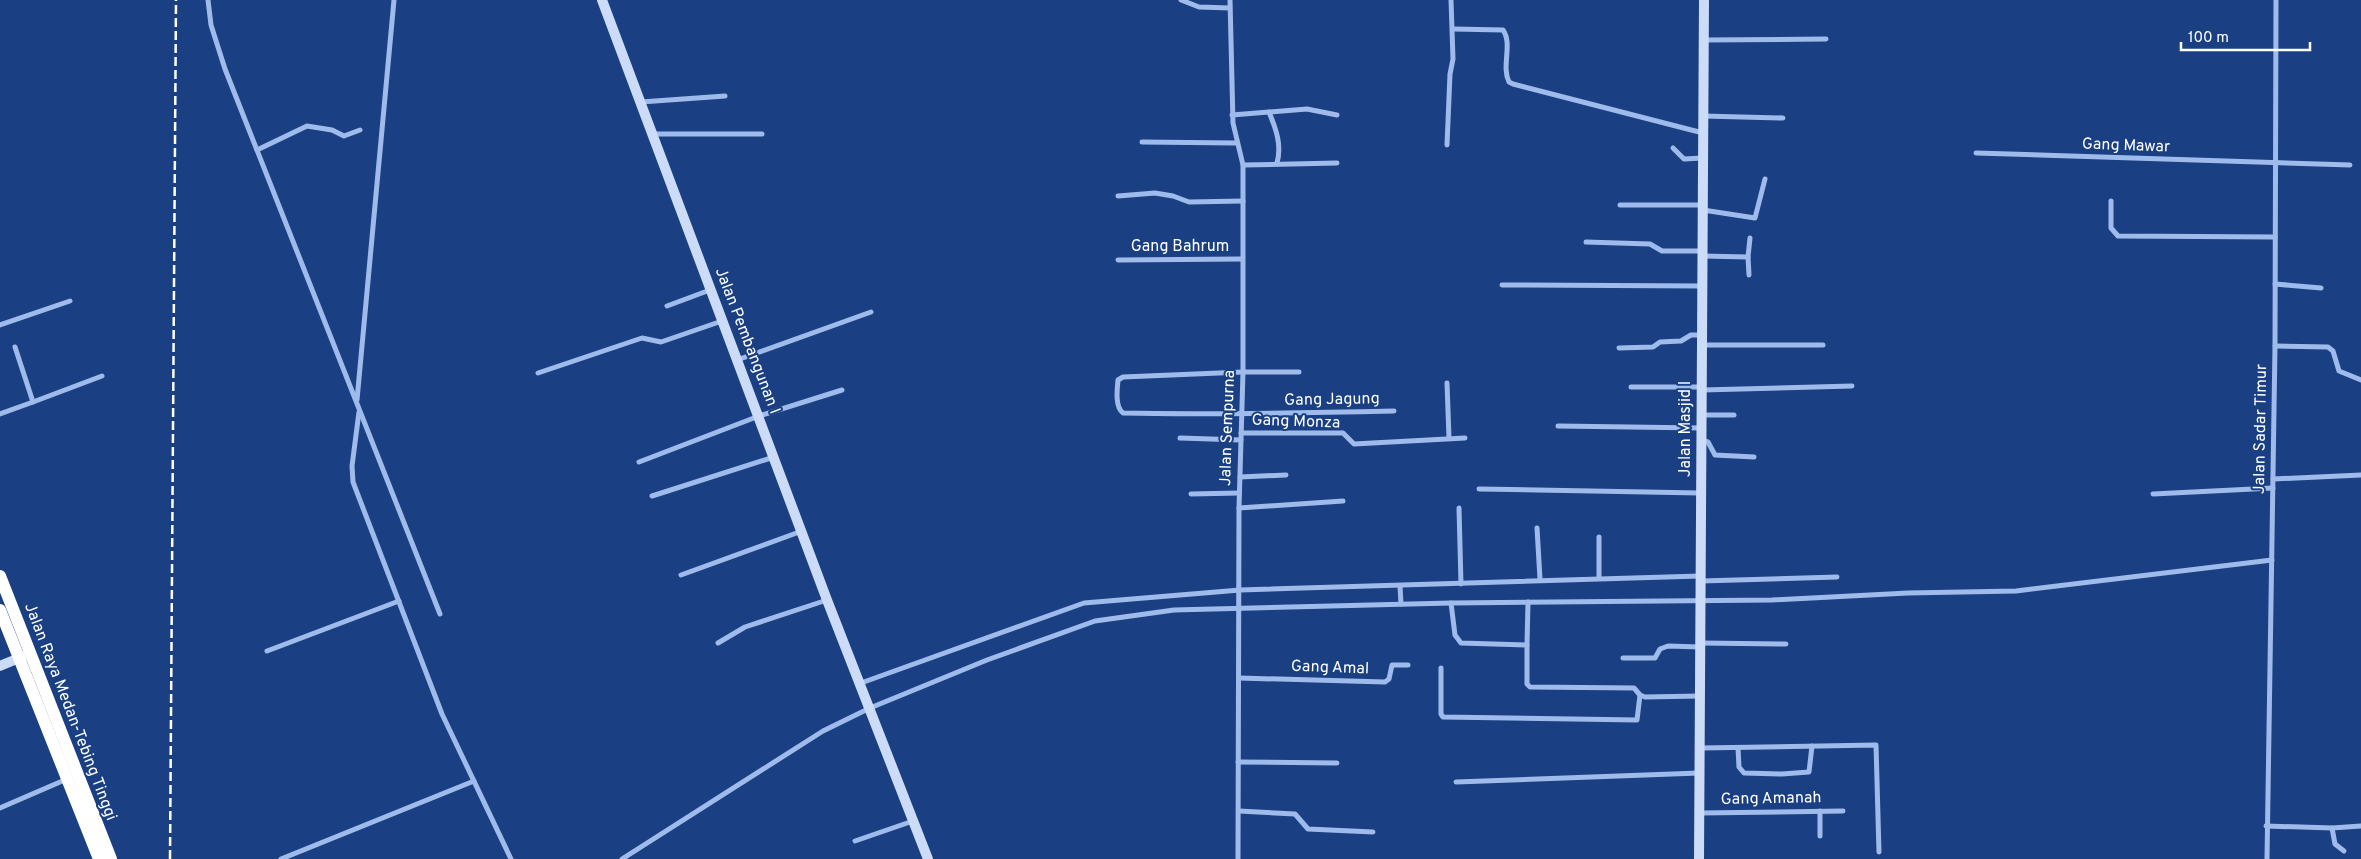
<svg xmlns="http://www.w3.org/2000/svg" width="2361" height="859" viewBox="0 0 2361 859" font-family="Overpass,sans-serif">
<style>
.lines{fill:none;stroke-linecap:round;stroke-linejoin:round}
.street{stroke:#9fbbeb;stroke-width:5}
.secondary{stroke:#cbdbf8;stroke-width:10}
.highway{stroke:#fff;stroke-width:12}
.rail{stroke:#fff;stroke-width:2.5;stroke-dasharray:9 4;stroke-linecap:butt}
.labels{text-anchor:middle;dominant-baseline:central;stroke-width:4;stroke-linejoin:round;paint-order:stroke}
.street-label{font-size:16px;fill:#fff;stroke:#1a4083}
</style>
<rect width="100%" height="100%" fill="#1a4083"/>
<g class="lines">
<g class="street">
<path d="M208 0 211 25 225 69 440 614"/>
<path d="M1181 0 1199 7 1230 8"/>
<path d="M1230 0 1233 123 1243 165V372L1239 508 1238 859"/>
<path d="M1453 29 1503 30C1513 44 1501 66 1509 82L1513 84 1703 133"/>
<path d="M1704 40 1826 39"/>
<path d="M641 102 725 96"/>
<path d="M1269 112C1276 129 1282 145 1277 163"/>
<path d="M1232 115 1307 109 1337 115"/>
<path d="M1703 116 1783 118"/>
<path d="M653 134H762"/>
<path d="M1142 142 1236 143"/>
<path d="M1447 145 1450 74 1453 59 1451 0"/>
<path d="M1673 148 1684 159 1702 158"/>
<path d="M257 150 307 126 332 130 344 136 360 130"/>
<path d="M1976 153 2350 165"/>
<path d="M1243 165 1337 163"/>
<path d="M1118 196 1155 193 1173 196 1189 202 1243 201"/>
<path d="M2111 201V228L2118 236 2275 237"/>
<path d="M1620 205H1702"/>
<path d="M1703 210 1755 218 1765 179"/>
<path d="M1586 242 1650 244 1662 251H1702"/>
<path d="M1702 256 1748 257 1749 275"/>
<path d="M1748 257 1750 238"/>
<path d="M1118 260 1242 259"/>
<path d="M2275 284 2321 288"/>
<path d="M1502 285 1702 286"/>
<path d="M667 306 710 290"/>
<path d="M0 325 70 301"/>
<path d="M1702 345H1823"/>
<path d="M2275 346 2328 347 2333 351 2339 371 2361 380"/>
<path d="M1619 348 1653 347 1660 342 1681 341 1691 335H1702"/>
<path d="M737 360 871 312"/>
<path d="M1299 372H1243L1123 377 1118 380C1117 390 1115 407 1123 413 1214 415 1304 413 1394 411"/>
<path d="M538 373 642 338 661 342 722 321"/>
<path d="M1447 383 1449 438"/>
<path d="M1631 387H1701"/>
<path d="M1702 390 1852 386"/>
<path d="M357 400 394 0"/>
<path d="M33 402 102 376"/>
<path d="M359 412 352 466 353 482 442 714 511 859"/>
<path d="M0 414 33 402 15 347"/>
<path d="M1702 415H1734"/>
<path d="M1558 426 1701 428"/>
<path d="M1241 433H1343L1354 444 1465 438"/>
<path d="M1180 438 1241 440"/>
<path d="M1701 440 1708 442 1715 455 1754 457"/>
<path d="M639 462 759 416 842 390"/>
<path d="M1240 477 1286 475"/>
<path d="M2273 479 2361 475"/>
<path d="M1479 489 1700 493"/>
<path d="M1191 494 1239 493"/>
<path d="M2153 494 2273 488"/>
<path d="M652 496 774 457"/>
<path d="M1239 508 1343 501"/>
<path d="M1459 508 1461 584"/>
<path d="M1537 528 1540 579"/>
<path d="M681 575 802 531"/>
<path d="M1599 578V537"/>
<path d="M1701 581 1837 577"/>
<path d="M1400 586 1401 604"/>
<path d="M1451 603 1455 635 1461 643 1527 645V684L1530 687 1634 688 1640 695 1645 697 1700 696"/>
<path d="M718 643 745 627 827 600"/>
<path d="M1701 643 1786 644"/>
<path d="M1527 645 1528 602"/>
<path d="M267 651 399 601"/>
<path d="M1623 658H1655L1660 649 1668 646 1700 647"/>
<path d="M1441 668V714L1443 717 1637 720 1640 695"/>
<path d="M1239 678 1385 682 1389 679 1392 665H1408"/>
<path d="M861 683 1084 603 1240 590 1700 576"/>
<path d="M1700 748 1876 745 1879 852"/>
<path d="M1738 748 1739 767 1744 773 1782 774 1809 772 1812 746"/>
<path d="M1238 762 1337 763"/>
<path d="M1456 782 1699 773"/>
<path d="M0 808 67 779"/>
<path d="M1239 811 1295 814 1308 829 1373 832"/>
<path d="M1820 811V836"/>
<path d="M1700 813 1843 811"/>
<path d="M2266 826 2332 828 2361 826"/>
<path d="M2332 828 2335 844 2344 851"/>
<path d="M855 841 913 821"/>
<path d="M281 859 474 781"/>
<path d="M622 859 823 731 870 708 987 660 1095 621 1174 610 1451 603 1772 600 1908 593 2016 591 2272 560"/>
<path d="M2267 859 2275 346 2276 0"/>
</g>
<g class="secondary">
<path d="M602 0 827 600 928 859"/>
<path d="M0 666 24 656"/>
<path d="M1699 859 1704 0"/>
</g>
<g class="highway">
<path d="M0 576 111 859"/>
<path d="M0 610 99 859"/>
</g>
<path class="rail" d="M170 859 176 0"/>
</g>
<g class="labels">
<g class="street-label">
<text transform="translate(2126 146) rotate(2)">Gang Mawar</text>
<text x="1180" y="247">Gang Bahrum</text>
<text transform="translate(747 341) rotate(69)">Jalan Pembangunan I</text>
<text transform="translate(1332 400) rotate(-1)">Gang Jagung</text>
<text transform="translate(1296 422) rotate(2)">Gang Monza</text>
<text transform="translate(1228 428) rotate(-88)">Jalan Sempurna</text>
<text transform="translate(1686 429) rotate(-90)">Jalan Masjid I</text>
<text transform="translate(2261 429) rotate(-89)">Jalan Sadar Timur</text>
<text transform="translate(1330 668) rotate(2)">Gang Amal</text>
<text transform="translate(70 712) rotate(69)">Jalan Raya Medan-Tebing Tinggi</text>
<text transform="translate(1771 799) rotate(-1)">Gang Amanah</text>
</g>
</g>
<path d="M2181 42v8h129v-8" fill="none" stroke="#ffffff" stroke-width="2.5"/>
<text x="2188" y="42" font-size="15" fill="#ffffff" stroke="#1a4083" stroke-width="4" paint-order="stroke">100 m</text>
</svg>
